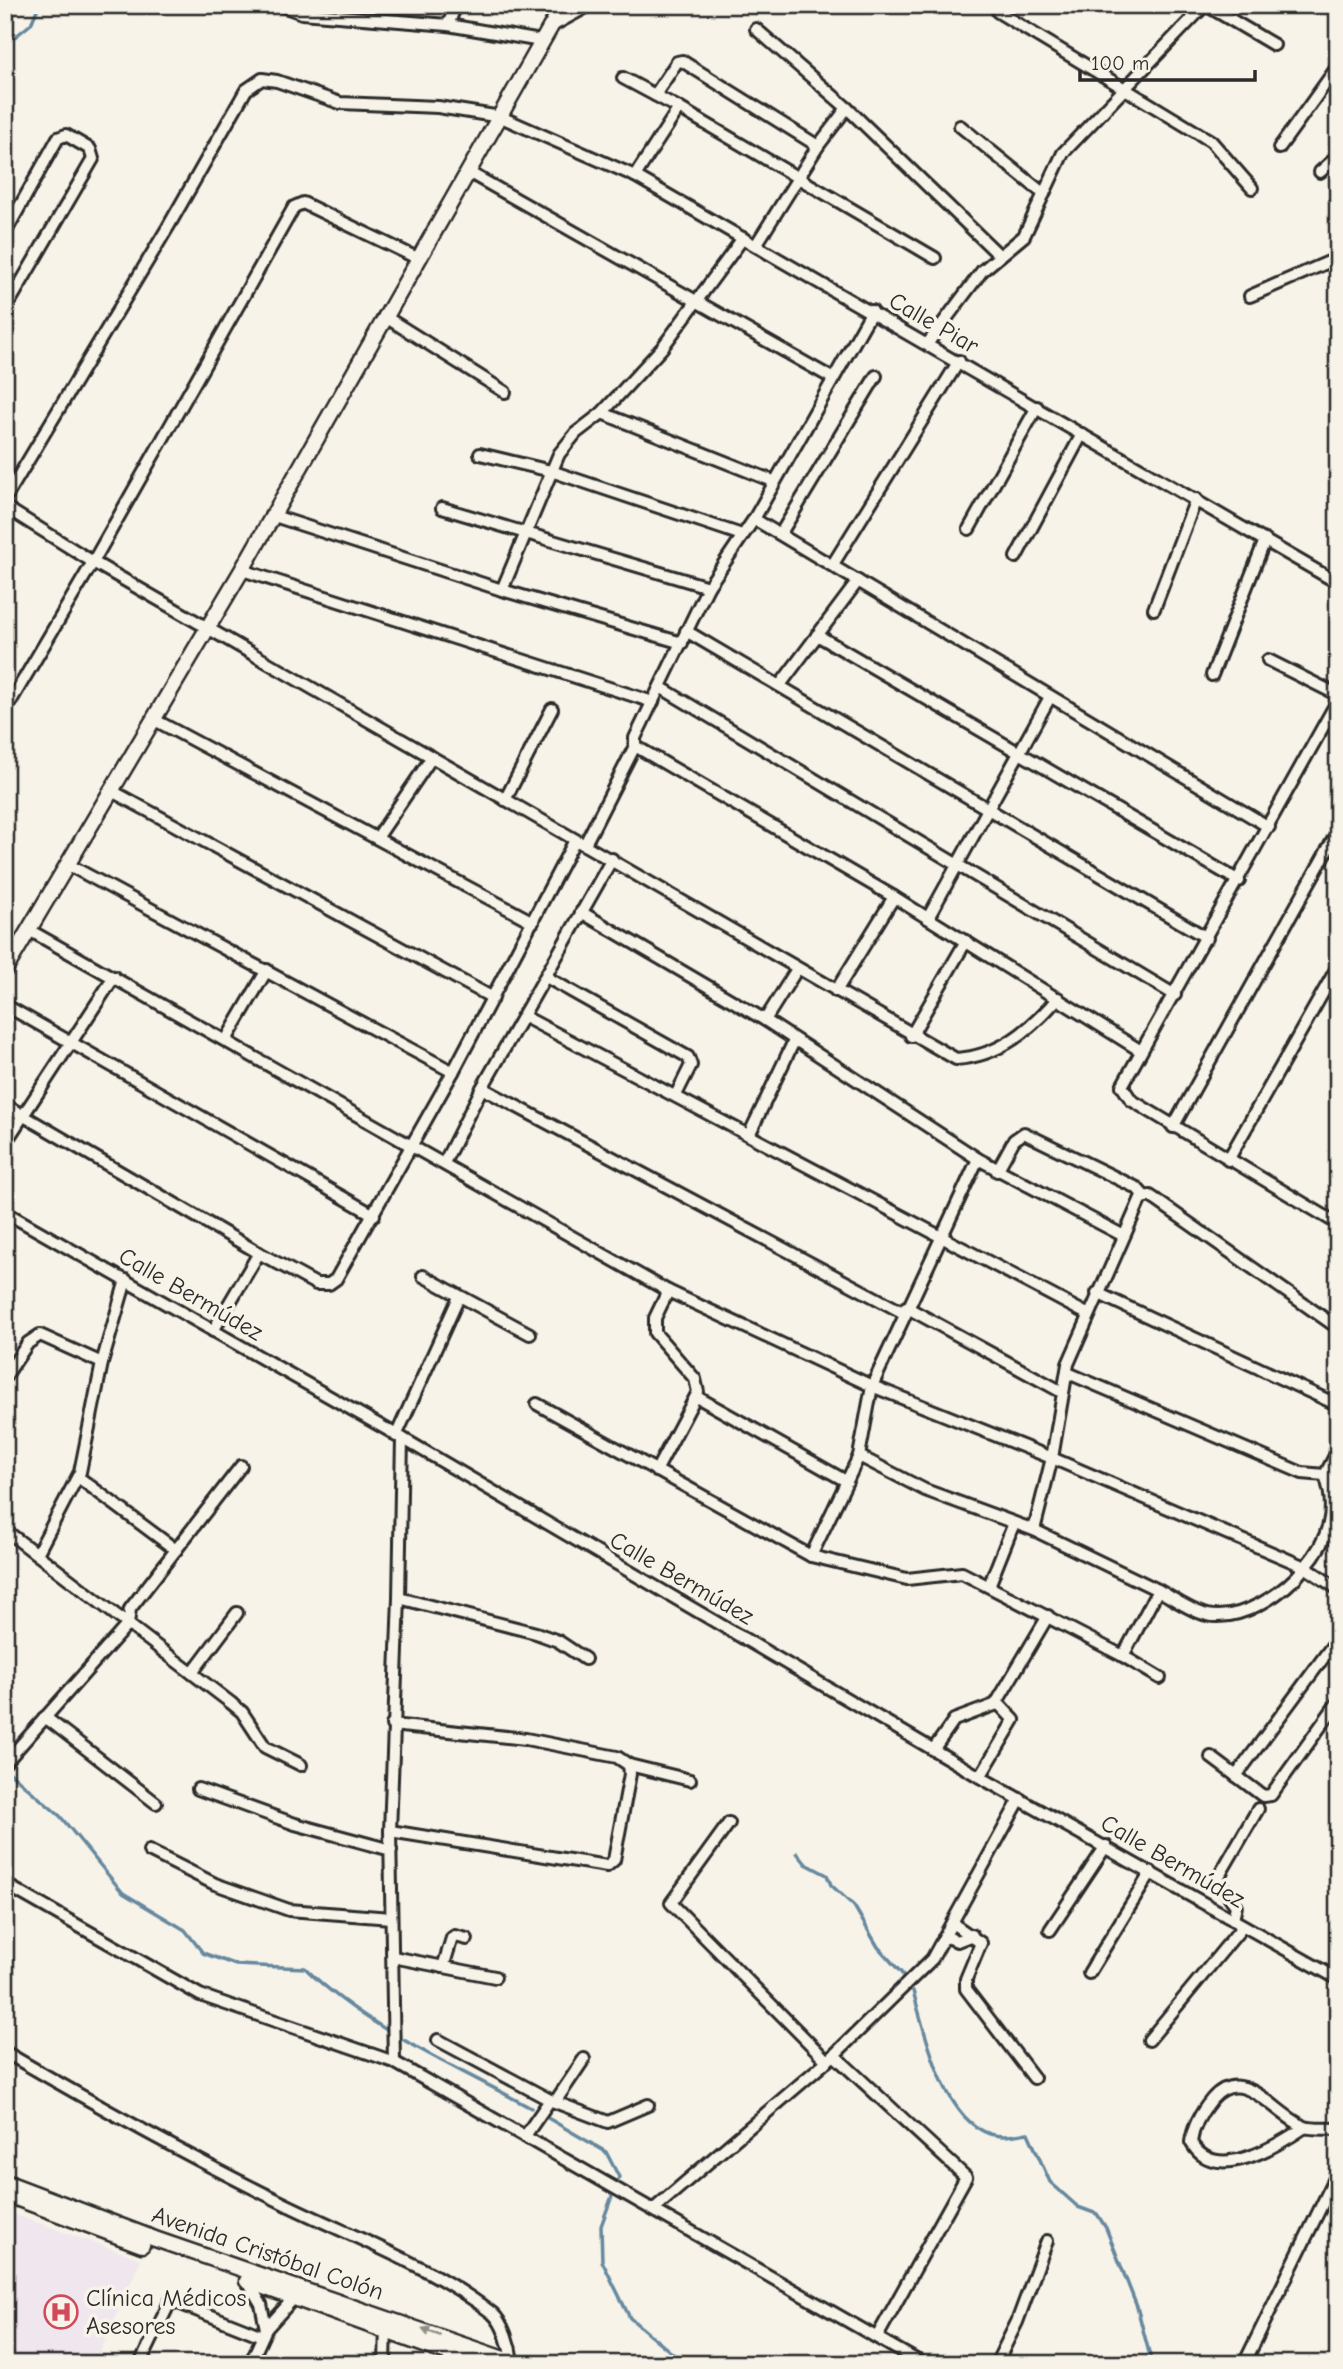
<svg xmlns="http://www.w3.org/2000/svg" width="1343" height="2369" viewBox="0 0 1343 2369" font-family="'Comic Neue',sans-serif">
<style>
.built{fill:#f0e7ee}
.lines{fill:none;stroke-linecap:round;stroke-linejoin:round}
.stream{stroke:#66889f;stroke-width:3.5}
.street-casing{stroke:#2b2b2b;stroke-width:16}
.secondary-casing{stroke:#2b2b2b;stroke-width:19}
.street{stroke:#f7f3e8;stroke-width:10}
.secondary{stroke:#f7f3e8;stroke-width:14}
.oneway{fill:#918f8a}
.labels{text-anchor:middle;dominant-baseline:central;stroke-width:7;stroke-linejoin:round;paint-order:stroke}
.street-label{font-size:24px;fill:#2b2b2b;stroke:#f7f3e8}
.poi-label{font-size:24px;fill:#2b2b2b;stroke:#f7f3e8;text-anchor:start}
</style>
<rect width="100%" height="100%" fill="#f7f3e8"/>
<filter id="ink" filterUnits="userSpaceOnUse"><feTurbulence type="fractalNoise" baseFrequency=".0143" numOctaves="2"/><feDisplacementMap in="SourceGraphic" scale="14" xChannelSelector="R" yChannelSelector="G"/><feConvolveMatrix kernelMatrix="1 2 1 2 8 2 1 2 1" color-interpolation-filters="sRGB"/></filter>
<g filter="url(#ink)">
<path class="built" d="M5 2211 141 2259 95 2364H5Z"/>
<g class="lines">
<g class="stream">
<path d="M5 45 31 24 39 5"/>
<path d="M9 1772 60 1816 123 1893 185 1930 203 1953 236 1965 305 1968C367 2029 455 2066 531 2108"/>
<path d="M797 1853 806 1864 827 1875 831 1885 854 1906 878 1947 905 1977"/>
<path d="M913 1991C925 2033 943 2119 990 2134 1003 2138 1015 2135 1028 2133L1050 2182 1078 2207 1097 2214 1106 2228 1137 2307 1152 2364"/>
<path d="M546 2117 606 2152 619 2177 601 2226 602 2261 630 2318 685 2364"/>
</g>
<defs>
<g id="street">
<path d="M280 5 302 13 448 25 541 41"/>
<path d="M1206 5 1274 45"/>
<path d="M998 12 1211 141 1252 188"/>
<path d="M448 25 456 5"/>
<path d="M550 27 590 5"/>
<path d="M756 29 847 108 1000 256"/>
<path d="M623 78 679 108 935 258"/>
<path d="M655 95 677 62 682 61 818 146"/>
<path d="M960 126 1044 194"/>
<path d="M1279 148 1338 66"/>
<path d="M1320 172 1338 156"/>
<path d="M470 173 832 378"/>
<path d="M635 176 679 108"/>
<path d="M5 233 58 138 66 135 90 149 93 159 5 310"/>
<path d="M756 245 818 146 847 108"/>
<path d="M1250 296 1338 258"/>
<path d="M384 316 505 392"/>
<path d="M928 343 982 271 1024 236 1063 153 1205 5"/>
<path d="M602 413 773 481"/>
<path d="M480 454 551 471 742 535"/>
<path d="M5 499 168 227 246 90 262 79 277 81 340 103 438 107 501 117 635 176 1338 583"/>
<path d="M5 507 93 562 956 1059C1000 1056 1030 1030 1058 998"/>
<path d="M442 508 708 587"/>
<path d="M271 515 502 590 682 643"/>
<path d="M754 519 1269 827"/>
<path d="M969 529 1037 407"/>
<path d="M781 533 876 376"/>
<path d="M1016 557 1082 434"/>
<path d="M833 564 959 361"/>
<path d="M242 570 653 702"/>
<path d="M502 590 559 454 576 433 602 413 662 348 743 238"/>
<path d="M1154 609 1196 499"/>
<path d="M686 631 1207 938"/>
<path d="M817 635 1239 881"/>
<path d="M1268 660 1338 695"/>
<path d="M1212 675 1265 540"/>
<path d="M780 685 858 581"/>
<path d="M660 687 1175 995"/>
<path d="M1338 700 1122 1086 1131 1100 1338 1224"/>
<path d="M5 711 93 562 294 207 303 203 417 258"/>
<path d="M153 719 533 922"/>
<path d="M635 746 894 897 1141 1051"/>
<path d="M110 790 493 998"/>
<path d="M505 800 552 709"/>
<path d="M377 838 432 757"/>
<path d="M585 844 635 746V738L708 587 754 519 872 311"/>
<path d="M67 864 453 1072"/>
<path d="M581 912 765 1020 978 1159 1122 1235"/>
<path d="M928 918 1050 697"/>
<path d="M29 930 668 1291 872 1386 1052 1458 1305 1567C1329 1539 1338 1511 1325 1475L1338 1450"/>
<path d="M546 977 688 1057 691 1065 676 1095"/>
<path d="M836 991 894 897"/>
<path d="M5 1005 374 1215"/>
<path d="M523 1016 1089 1315"/>
<path d="M765 1020 797 969"/>
<path d="M911 1036 966 941"/>
<path d="M226 1040 267 970"/>
<path d="M482 1088 904 1313"/>
<path d="M5 1105 259 1253 316 1284H329L336 1279 453 1072 575 840"/>
<path d="M1173 1127 1338 831"/>
<path d="M749 1135 794 1041"/>
<path d="M5 1143 114 977"/>
<path d="M1228 1160 1338 966"/>
<path d="M444 1163 482 1088 612 859"/>
<path d="M997 1171 1014 1140 1024 1133 1137 1188 1145 1197"/>
<path d="M5 1212 402 1438 980 1777 1338 1979"/>
<path d="M423 1276 530 1334"/>
<path d="M1097 1293 1338 1405"/>
<path d="M906 1307 1062 1392"/>
<path d="M213 1331 259 1253"/>
<path d="M1068 1373 1302 1473 1325 1475"/>
<path d="M5 1377 28 1343 40 1335 102 1363"/>
<path d="M697 1397 846 1481"/>
<path d="M537 1404 811 1556 907 1579 962 1573 1123 1656 1158 1590C1173 1598 1190 1611 1207 1615 1241 1622 1285 1593 1305 1567L1338 1589"/>
<path d="M396 1436 459 1297"/>
<path d="M859 1456 925 1490 1034 1530 1158 1590"/>
<path d="M656 1471 698 1392 695 1379 655 1333V1318L668 1291"/>
<path d="M78 1477 176 1550"/>
<path d="M5 1530 231 1703 242 1712 265 1747 301 1765"/>
<path d="M1034 1530 1052 1458 1068 1364 1141 1198 1150 1196 1156 1200 1338 1328"/>
<path d="M37 1554 80 1472 102 1363 126 1280"/>
<path d="M811 1556 859 1456 872 1386 978 1159"/>
<path d="M989 1586 1014 1523"/>
<path d="M399 1598 536 1633 558 1641 585 1659"/>
<path d="M1123 1656 1160 1678"/>
<path d="M192 1673 237 1613"/>
<path d="M45 1717 156 1803"/>
<path d="M933 1750 954 1720 997 1704"/>
<path d="M1211 1757 1263 1796 1271 1795 1338 1702"/>
<path d="M5 1763 128 1624 130 1609 241 1466"/>
<path d="M629 1765 690 1780"/>
<path d="M1236 1776 1338 1638"/>
<path d="M980 1777 1014 1720 997 1702 1048 1616"/>
<path d="M198 1789 295 1824 391 1850"/>
<path d="M729 1823 671 1903 827 2061"/>
<path d="M390 1831 607 1866 614 1860 630 1774 629 1765 617 1757 526 1739 392 1725"/>
<path d="M149 1851 215 1884 289 1910 391 1918"/>
<path d="M5 1884 200 1995 394 2062 923 2364"/>
<path d="M1233 1920 1236 1906 1220 1883 1219 1876 1258 1809"/>
<path d="M952 1923 981 1943 966 1979V1989L1034 2078"/>
<path d="M1050 1930 1106 1846"/>
<path d="M945 1936 957 1941 972 1935"/>
<path d="M393 1957 495 1977"/>
<path d="M443 1967 452 1938 455 1936 467 1939"/>
<path d="M1089 1973 1151 1872"/>
<path d="M438 2040 550 2100 525 2136"/>
<path d="M1149 2040 1243 1926"/>
<path d="M5 2052C96 2105 187 2156 281 2202 352 2237 429 2264 492 2313 504 2323 510 2347 512 2361"/>
<path d="M834 2055 966 2177 877 2337"/>
<path d="M394 2062 390 1831 399 1598 402 1438"/>
<path d="M550 2100 555 2102 584 2059"/>
<path d="M555 2102 608 2122 648 2105"/>
<path d="M1305 2127C1277 2146 1214 2185 1191 2142 1193 2126 1202 2111 1212 2099 1243 2063 1275 2115 1305 2127 1314 2130 1328 2128 1338 2129"/>
<path d="M654 2209 834 2055 932 1959 1020 1799"/>
<path d="M248 2282 261 2304 266 2329"/>
<path d="M140 2364 171 2300 262 2336"/>
<path d="M250 2364 266 2329 293 2299"/>
<path d="M385 2364 386 2325"/>
<path d="M996 2364 1017 2322 1047 2241"/>
<path d="M1244 2364 1338 2172"/>
</g>
<g id="secondary">
<path d="M5 970 242 570 563 5"/>
<path d="M5 2182 155 2239 518 2364"/>
<path d="M5 2194 142 2245"/>
<path d="M247 2281 477 2364"/>
</g>
</defs>
<use href="#street" class="street-casing"/>
<use href="#secondary" class="secondary-casing"/>
<use href="#street" class="street"/>
<use href="#secondary" class="secondary"/>
</g>
<defs><path id="oneway-solid" d="M-6-.8H1V-3.2L6.5 0L1 3.2V.8H-6Z" transform="scale(1.75)"/></defs>
<use class="oneway" href="#oneway-solid" transform="translate(431 2332) rotate(-160)"/>
</g>
<defs>
<symbol id="hospital-ring" viewBox="-11 -11 22 22"><circle r="9.5" fill="#f7f3e8" stroke="#d1495b" stroke-width="1.5"/><path d="M-5-5h3v3.5h4V-5h3V5h-3V1.5h-4V5h-3Z" fill="#d1495b"/></symbol>
</defs>
<g fill-rule="evenodd">
<use href="#hospital-ring" x="42" y="2293" width="38" height="38"/>
</g>
<g class="labels">
<g class="street-label">
<text transform="translate(934 323) rotate(30)">Calle Piar</text>
<text transform="translate(191 1294) rotate(30)">Calle Bermúdez</text>
<text transform="translate(682 1578) rotate(30)">Calle Bermúdez</text>
<text transform="translate(1173 1861) rotate(30)">Calle Bermúdez</text>
<text transform="translate(268 2253) rotate(19)">Avenida Cristóbal Colón</text>
</g>
<g class="poi-label">
<text x="86" y="2298">Clínica Médicos<tspan x="86" dy="28">Asesores</tspan></text>
</g>
</g>
<rect width="1343" height="2369" fill="none" stroke="#f7f3e8" stroke-width="28"/>
<rect x="14" y="14" width="1315" height="2341" fill="none" stroke="#2b2b2b" stroke-width="2.5" filter="url(#ink)"/>
<path d="M1080 70v10h175v-10" fill="none" stroke="#2b2b2b" stroke-width="3.5"/>
<text x="1091" y="70" font-size="21" fill="#2b2b2b" stroke="#f7f3e8" stroke-width="5" paint-order="stroke">100 m</text>
</svg>
